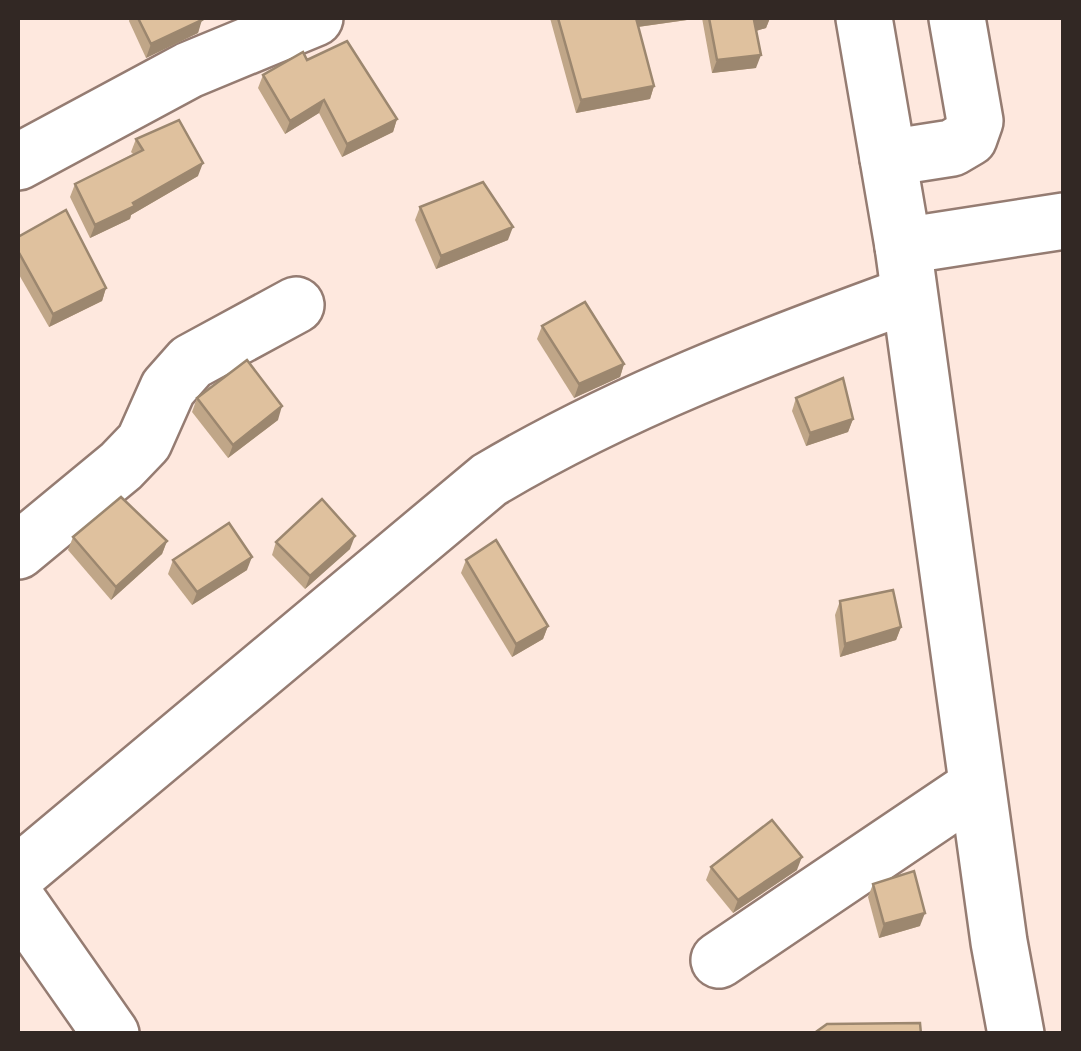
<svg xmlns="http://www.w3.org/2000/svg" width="1081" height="1051" viewBox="0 0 1081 1051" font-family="'Times New Roman',serif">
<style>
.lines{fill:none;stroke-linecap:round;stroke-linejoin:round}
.minor-casing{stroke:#957c72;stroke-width:60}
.highway-casing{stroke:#957c72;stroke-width:60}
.minor{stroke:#fff;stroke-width:55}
.highway{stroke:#fff;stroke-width:55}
.wall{fill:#c0a688}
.shaded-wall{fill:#9c876f}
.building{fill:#dfc19e;stroke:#9c876f;stroke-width:2.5}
</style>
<rect width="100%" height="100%" fill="#fee8de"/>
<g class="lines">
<defs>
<g id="minor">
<path d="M864 18 903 246 999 942 1016 1034"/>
<path d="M888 158 952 148 969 138 975 121 957 18"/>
<path d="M18 162 189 70 315 18"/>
<path d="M903 246 1064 221"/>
<path d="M18 551 121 466 144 442 168 388 191 362 296 305"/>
<path d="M18 874 489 480C620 402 765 347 908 295"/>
<path d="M719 960 977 786"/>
</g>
<path id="highway" d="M18 901 111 1034"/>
</defs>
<use href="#minor" class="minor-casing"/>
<use href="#highway" class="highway-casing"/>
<use href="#minor" class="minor"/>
<use href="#highway" class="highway"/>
</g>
<g class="wall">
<path d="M130 18H201L198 33 146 58 129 21Z"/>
<path d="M550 18H701L638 27 654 86 650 99 576 113Z"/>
<path d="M702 18H770L766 28 756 31V68L712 73Z"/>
<path d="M307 60 397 119 393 132 342 157 319 113 285 134 258 88 263 75Z"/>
<path d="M136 139 198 176 131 215 130 219 90 238 70 197 75 184 133 154 131 152Z"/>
<path d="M420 207 508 240 436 269 415 220Z"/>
<path d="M18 237 106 288 102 301 49 327 18 273Z"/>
<path d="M542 326 624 364 620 377 574 398 537 339Z"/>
<path d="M197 398 278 420 228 458 192 412Z"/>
<path d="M796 398 853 419 848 432 806 446 792 411Z"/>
<path d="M73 537 167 541 162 554 111 600 68 550Z"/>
<path d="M276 542 350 549 305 589 272 555Z"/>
<path d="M173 560 247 570 192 605 168 574Z"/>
<path d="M466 560 548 626 543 639 512 657 461 573Z"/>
<path d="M840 601 901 627 896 640 840 657 835 615Z"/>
<path d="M711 867 797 870 733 913 706 880Z"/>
<path d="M873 884 920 926 879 938 868 897Z"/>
</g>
<g class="shaded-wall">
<path d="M634 18H701L630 28Z"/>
<path d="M762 18H770L766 28 749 33 754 20Z"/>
<path d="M202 20 198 33 146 58 151 44Z"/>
<path d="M761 55 756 68 712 73 717 60Z"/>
<path d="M654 86 650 99 576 113 581 100Z"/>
<path d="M324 100 319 113 285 134 290 121Z"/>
<path d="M397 119 393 132 342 157 347 144Z"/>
<path d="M203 163 198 176 131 215 130 219 90 238 95 225Z"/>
<path d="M513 227 508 240 436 269 441 256Z"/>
<path d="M106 288 102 301 49 327 53 314Z"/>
<path d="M624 364 620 377 574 398 579 384Z"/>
<path d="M282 406 278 420 228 458 233 445Z"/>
<path d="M853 419 848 432 806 446 810 433Z"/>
<path d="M355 536 350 549 305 589 310 576Z"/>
<path d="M167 541 162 554 111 600 116 587Z"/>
<path d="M252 557 247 570 192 605 197 592Z"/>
<path d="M548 626 543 639 512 657 516 644Z"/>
<path d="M901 627 896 640 840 657 845 644Z"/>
<path d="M802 857 797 870 733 913 738 900Z"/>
<path d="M925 913 920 926 879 938 884 924Z"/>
</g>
<g class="building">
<path d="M138 18H201L202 20 151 44Z"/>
<path d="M558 18H636L654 86 581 100Z"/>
<path d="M709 18H762L754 20 761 55 717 60Z"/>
<path d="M347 41 397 119 347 144 324 100 290 121 263 75 303 52 307 60Z"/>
<path d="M179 120 203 163 133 203 135 206 95 225 75 184 143 150 136 139Z"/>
<path d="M483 182 513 227 441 256 420 207Z"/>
<path d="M66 210 106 288 53 314 18 251V237Z"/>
<path d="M585 302 624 364 579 384 542 326Z"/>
<path d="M247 360 282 406 233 445 197 398Z"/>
<path d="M843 378 853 419 810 433 796 398Z"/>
<path d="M121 497 167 541 116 587 73 537Z"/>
<path d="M322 499 355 536 310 576 276 542Z"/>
<path d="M229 523 252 557 197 592 173 560Z"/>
<path d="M496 540 548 626 516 644 466 560Z"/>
<path d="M893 590 901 627 845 644 840 601Z"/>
<path d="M772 820 802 857 738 900 711 867Z"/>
<path d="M914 871 925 913 884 924 873 884Z"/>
<path d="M920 1023 921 1034H813L827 1024Z"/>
</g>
<rect width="1081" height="1051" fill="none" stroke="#322824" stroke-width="40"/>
</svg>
